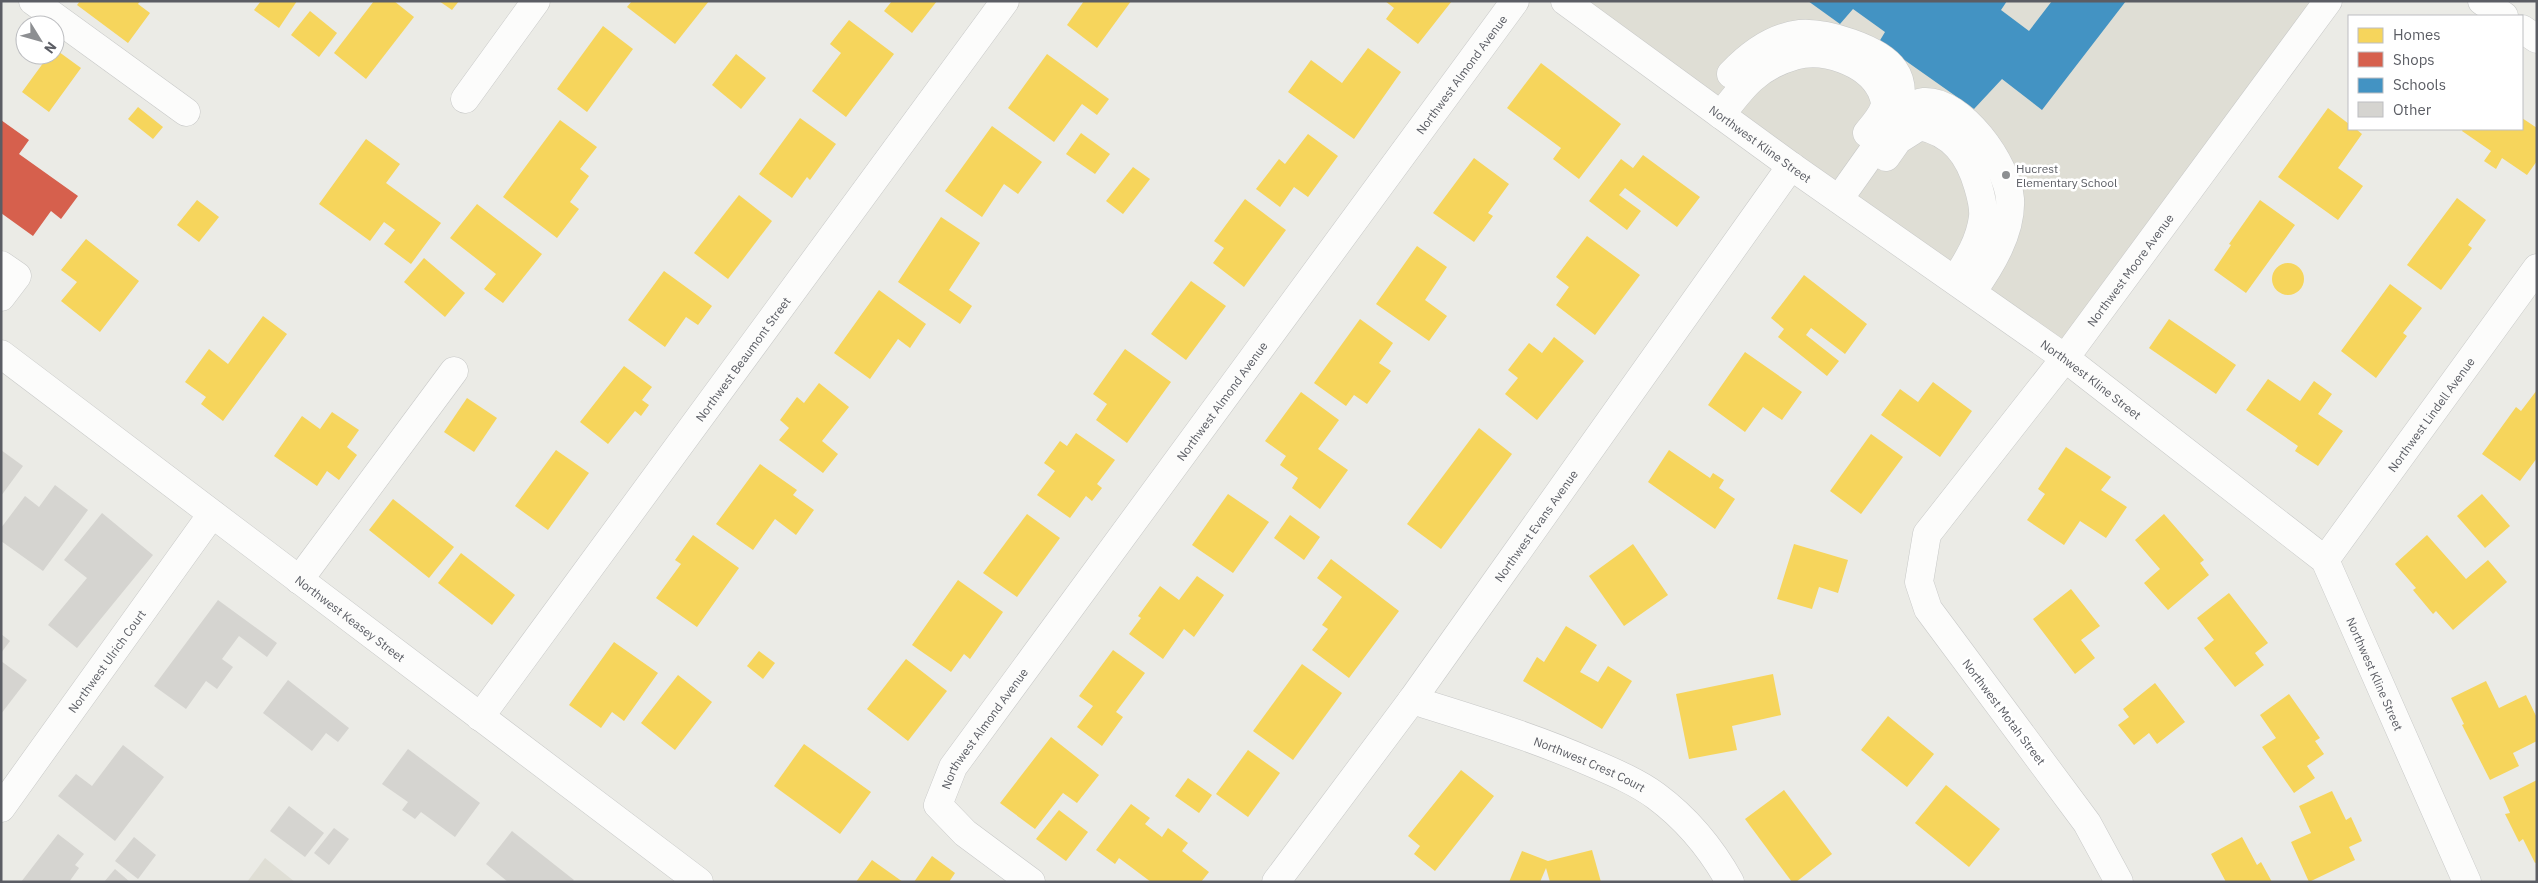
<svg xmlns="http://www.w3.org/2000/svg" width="2538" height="883" viewBox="0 0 2538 883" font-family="'IBM Plex Sans',sans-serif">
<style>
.education{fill:#dfded5}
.homes{fill:#f6d55c}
.shops{fill:#d6604d}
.schools{fill:#4393c3}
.building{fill:#d5d4d0}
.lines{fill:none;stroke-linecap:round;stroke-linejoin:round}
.minor-casing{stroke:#c8c9c8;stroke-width:29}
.minor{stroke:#fcfcfb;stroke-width:28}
.poi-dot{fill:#8d8f92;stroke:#fff;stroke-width:2}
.labels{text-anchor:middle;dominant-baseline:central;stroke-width:5;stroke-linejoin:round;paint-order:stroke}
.street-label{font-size:12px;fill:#5b5d64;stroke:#fff}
.poi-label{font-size:12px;fill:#5b5d64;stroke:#fff;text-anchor:start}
</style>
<rect width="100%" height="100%" fill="#ebebe6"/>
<g class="education">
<path d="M1577 1H2320L2064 349Z"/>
<path d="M265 858 295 882H247Z"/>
</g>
<g class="homes">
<path d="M80 1H140L138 4 150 13 128 43 77 5Z"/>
<path d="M261 1H297L279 28 254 10Z"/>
<path d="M374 1H394L414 17 366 79 334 53Z"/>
<path d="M439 1H459L452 10Z"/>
<path d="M632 1H709L675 44 627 7Z"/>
<path d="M892 1H937L912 33 884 11Z"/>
<path d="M1084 1H1131L1097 48 1067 25Z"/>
<path d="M1385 1H1452L1418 44 1386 19 1394 8Z"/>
<path d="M310 11 337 33 319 57 291 35Z"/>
<path d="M849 20 894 54 846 117 812 91 841 53 830 44Z"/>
<path d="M603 26 633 49 587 112 557 89Z"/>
<path d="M1368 48 1401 72 1354 139 1288 92 1311 60 1342 83Z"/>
<path d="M55 49 81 68 49 112 22 92 49 55H55Z"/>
<path d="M736 54 766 78 741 109 712 85Z"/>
<path d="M1047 54 1109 99 1097 115 1082 104 1054 142 1008 108Z"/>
<path d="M1541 63 1621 124 1579 179 1553 159 1561 148 1507 108Z"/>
<path d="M138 107 163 127 153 139 128 119Z"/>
<path d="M2328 108 2349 124V129H2356L2362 134 2338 168 2363 186 2338 220 2278 177Z"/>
<path d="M800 118 836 144 810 180 807 177 792 198 759 174Z"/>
<path d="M2522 118 2537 128V161L2527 175 2502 158 2496 169 2484 161 2491 151 2462 131 2463 129H2522Z"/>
<path d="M560 120 597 147 580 169 589 176 570 202 579 209 557 238 503 197Z"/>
<path d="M992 126 1042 162 1018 194 1004 184 982 217 945 191Z"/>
<path d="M1081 133 1110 154 1095 174 1066 154Z"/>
<path d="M1308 134 1338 156 1308 197 1294 187 1280 207 1256 189 1279 159 1285 164Z"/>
<path d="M366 139 400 164 386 183 441 223 411 264 384 244 395 230 384 222 370 241 319 204Z"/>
<path d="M1643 155 1700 197 1677 227 1625 188 1619 195 1641 211 1627 230 1589 201 1621 159 1633 168Z"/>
<path d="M1474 158 1509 184 1488 213 1493 216 1474 242 1433 213Z"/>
<path d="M1133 167 1150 179 1123 214 1106 201Z"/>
<path d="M739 195 772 221 728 279 694 253Z"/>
<path d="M2457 198 2486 220 2468 245 2472 248 2441 290 2407 265Z"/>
<path d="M1245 199 1286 230 1244 287 1213 263 1224 248 1214 241Z"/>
<path d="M197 200 219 217 199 242 177 225Z"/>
<path d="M2260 200 2295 225 2246 293 2214 270 2231 245 2229 244Z"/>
<path d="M477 204 542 254 503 303 484 289 496 274 450 238Z"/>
<path d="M941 217 980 243 949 290 972 306 960 324 898 282Z"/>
<path d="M1587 236 1640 275 1595 335 1556 305 1569 287 1556 277Z"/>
<path d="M86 239 139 281 100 332 61 301 77 282 61 270Z"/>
<path d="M1417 246 1447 267 1425 300 1447 316 1429 341 1376 304Z"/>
<path d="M424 258 465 293 445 317 404 282Z"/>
<circle cx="2288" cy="279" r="16"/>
<path d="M664 271 712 306 698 325 686 317 665 347 628 320Z"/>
<path d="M1804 275 1867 324 1845 354 1811 328 1806 335 1839 361 1827 376 1778 337 1784 329 1771 318Z"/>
<path d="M1191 281 1226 306 1186 360 1151 334Z"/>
<path d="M2390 284 2422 308 2403 333 2407 336 2376 378 2341 351Z"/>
<path d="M879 290 926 324 910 348 898 339 870 379 834 353Z"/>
<path d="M263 316 287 334 223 421 201 404 206 397 185 382 209 349 228 364Z"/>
<path d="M1360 319 1393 343 1379 363 1391 371 1367 404 1354 395 1346 406 1314 383Z"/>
<path d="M2169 319 2236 365 2216 394 2149 348Z"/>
<path d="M1554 337 1584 361 1537 420 1505 394 1518 378 1508 370 1529 343 1542 353Z"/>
<path d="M1125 349 1171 382 1127 443 1096 420 1107 404 1093 394Z"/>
<path d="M1745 352 1802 392 1782 420 1763 407 1745 432 1708 405Z"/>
<path d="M624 366 652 387 642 400 649 405 641 416 635 411 608 444 580 422Z"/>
<path d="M2268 379 2300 401 2314 381 2332 394 2318 414 2343 431 2318 466 2295 451 2298 446 2246 410Z"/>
<path d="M1933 382 1972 411 1940 457 1881 415 1900 389 1918 402Z"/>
<path d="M819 383 849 407 822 441 838 454 823 473 779 440 789 428 780 420 797 397 804 403Z"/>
<path d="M2537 390V458L2520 481 2482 454 2516 407 2521 411Z"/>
<path d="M1301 392 1339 420 1318 449 1348 470 1320 509 1292 488 1298 478 1280 465 1286 456 1265 441Z"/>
<path d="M467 398 497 418 474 452 444 432Z"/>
<path d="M332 412 359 430 347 447 357 455 339 480 327 471 317 486 274 456 302 416 320 429Z"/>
<path d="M1479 428 1512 454 1441 549 1407 524Z"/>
<path d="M1076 433 1115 460 1097 484 1102 488 1092 501 1086 496 1070 518 1037 495 1055 471 1044 463 1060 441 1067 446Z"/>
<path d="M1871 434 1903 457 1861 514 1830 491Z"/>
<path d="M2066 447 2111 477 2101 490 2127 507 2106 538 2080 521 2064 545 2027 520 2045 494 2038 489Z"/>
<path d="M556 450 589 473 548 530 515 506Z"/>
<path d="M1669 450 1710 478 1713 473 1724 480 1719 488 1735 499 1715 529 1648 482Z"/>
<path d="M760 464 797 490 793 495 814 510 796 535 775 519 753 550 716 524Z"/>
<path d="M1228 494 1269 522 1233 573 1192 545Z"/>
<path d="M2482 494 2510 526 2485 548 2457 516Z"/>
<path d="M393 499 454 547 429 578 369 530Z"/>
<path d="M1027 514 1060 538 1017 597 983 573Z"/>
<path d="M2164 514 2204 560 2200 563 2209 575 2168 610 2144 583 2160 569 2135 540Z"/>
<path d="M1290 515 1320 537 1304 560 1274 538Z"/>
<path d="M693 535 739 568 697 627 656 598 681 564 675 560Z"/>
<path d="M2427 535 2466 579 2488 560 2507 582 2453 630 2436 611 2433 614 2413 590 2416 588 2395 564Z"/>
<path d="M1633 544 1668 595 1624 626 1589 576Z"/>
<path d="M1794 544 1848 560 1838 593 1819 587 1812 609 1777 599Z"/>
<path d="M461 553 515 595 492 625 438 583Z"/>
<path d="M1331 559 1399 611 1349 678 1312 650 1328 629 1322 625 1342 597 1317 578Z"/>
<path d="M1197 576 1224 595 1194 637 1184 629 1163 659 1129 634 1141 618 1138 616 1160 586 1179 600Z"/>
<path d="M958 580 1003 612 970 659 964 654 951 672 912 645Z"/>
<path d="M2071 589 2100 626 2081 640 2095 658 2075 674 2033 619Z"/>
<path d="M2229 593 2268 643 2255 653 2264 665 2235 687 2204 648 2214 640 2197 618Z"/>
<path d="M1566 626 1597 645 1580 672 1598 682 1608 666 1632 681 1602 729 1523 681 1537 657 1544 662Z"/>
<path d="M614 642 658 673 624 721 612 712 601 728 569 705Z"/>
<path d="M1113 650 1145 673 1116 712 1123 717 1102 746 1077 727 1093 706 1079 696Z"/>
<path d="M759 651 775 663 763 679 747 666Z"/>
<path d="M906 659 947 691 908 741 867 709Z"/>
<path d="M1302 664 1342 693 1293 760 1253 731Z"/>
<path d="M1773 674 1781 715 1732 726 1737 750 1689 759 1676 694Z"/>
<path d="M678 675 712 702 675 750 641 723Z"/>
<path d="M2486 681 2499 708 2526 695 2537 718V741L2513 753 2519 766 2490 780 2462 725 2464 724 2451 698Z"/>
<path d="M2155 683 2185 722 2157 744 2149 733 2134 745 2118 725 2129 717 2123 709Z"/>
<path d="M2289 694 2320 738 2315 741 2324 754 2307 766 2315 778 2294 793 2262 747 2276 738 2260 715Z"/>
<path d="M1888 716 1934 754 1907 787 1861 750Z"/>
<path d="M1051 737 1099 775 1077 803 1063 793 1035 829 1000 803Z"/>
<path d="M804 744 871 792 840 834 774 786Z"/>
<path d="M1248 750 1280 773 1248 817 1216 794Z"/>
<path d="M1461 770 1494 796 1435 871 1414 854 1420 846 1408 836Z"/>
<path d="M1188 778 1212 795 1199 813 1175 796Z"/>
<path d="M2537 780V862L2535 863 2523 839 2519 842 2505 814 2510 813 2503 797Z"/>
<path d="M1946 785 2000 829 1969 867 1915 823Z"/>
<path d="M1784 790 1832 854 1796 882H1792L1745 819Z"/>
<path d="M2332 791 2346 820 2351 817 2362 841 2349 847 2355 860 2309 882 2291 842 2311 833 2299 806Z"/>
<path d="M1131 804 1150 818 1145 824 1162 837 1168 828 1188 843 1182 851 1209 872 1201 882H1151L1119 858 1115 864 1096 850Z"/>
<path d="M1059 810 1088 832 1066 861 1036 839Z"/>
<path d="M2242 837 2257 865 2261 862 2272 882H2226L2211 854Z"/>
<path d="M1592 850 1601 882H1550L1546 868 1540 882H1509L1522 851 1548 861Z"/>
<path d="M932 856 955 873 949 882H914Z"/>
<path d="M872 860 903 882H856Z"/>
</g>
<path class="shops" d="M1 120 29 140 19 154 78 196 61 219 51 211 33 236 1 213Z"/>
<path class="schools" d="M1808 1H2007L2001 10 2029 31 2052 1H2126L2042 110 2002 79 1974 109 1879 42 1885 32 1853 9 1840 24Z"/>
<g class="building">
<path d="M1 450 23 466 1 496Z"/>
<path d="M55 485 88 510 43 571 1 541V528L25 496 39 507Z"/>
<path d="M102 513 153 555 77 648 48 625 87 578 64 560Z"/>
<path d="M218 600 277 643 267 657 239 636 222 659 233 667 217 689 206 681 186 709 154 686Z"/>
<path d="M1 634 10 641 1 653Z"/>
<path d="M1 661 27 680 1 714Z"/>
<path d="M288 680 349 728 338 742 326 733 312 751 263 713Z"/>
<path d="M123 745 164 777 115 841 58 796 76 774 92 786Z"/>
<path d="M408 749 480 803 455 837 421 812 415 819 402 810 408 802 382 784Z"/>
<path d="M289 806 324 833 305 857 270 831Z"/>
<path d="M334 828 349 839 329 865 314 853Z"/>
<path d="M512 831 574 880 572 882H508L486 864Z"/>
<path d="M58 834 84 854 75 865 79 868 69 882H21Z"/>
<path d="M134 837 156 855 138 879 115 861Z"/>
<path d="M115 869 130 882H104Z"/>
</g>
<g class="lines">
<defs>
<g id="minor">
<path d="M33 1 186 112"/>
<path id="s1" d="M1565 1 1791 166 2065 358 2325 560 2467 882"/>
<path d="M2482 1 2504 16"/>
<path d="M2522 29 2537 39"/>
<path d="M1731 74C1749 55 1773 37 1800 34 1825 32 1879 48 1894 70 1904 84 1902 102 1896 117"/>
<path d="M465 99 536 1"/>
<path d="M1721 115C1742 87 1758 66 1794 56 1823 47 1867 62 1881 90 1883 95 1886 102 1884 108 1881 117 1873 126 1867 133"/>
<path d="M1886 157 1898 140 1920 126C1953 133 1969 155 1978 186 1981 196 1984 207 1983 217 1980 241 1968 260 1955 280"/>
<path d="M1839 199 1900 113C1907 109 1915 103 1924 102 1962 100 2007 164 2010 199 2012 232 1990 267 1972 292"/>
<path d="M1 265 17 276 1 297"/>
<path id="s2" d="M1 354 699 882"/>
<path id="s3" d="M2325 560 2537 268"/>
<path d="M299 580 454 371"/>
<path id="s4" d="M1412 700C1473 719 1533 737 1592 763 1613 772 1637 782 1656 796 1687 819 1711 848 1730 882"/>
<path id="s5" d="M480 717 1005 1"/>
<path id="s6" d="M1 808 212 514"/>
<path id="s7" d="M1031 882 965 833 938 805 953 767 1515 1"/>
<path id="s8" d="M1276 882 1412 700 1791 166"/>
<path id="s9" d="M2119 882 2087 823 1928 609 1919 582 1927 534 2065 358 2328 1"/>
</g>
</defs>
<use href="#minor" class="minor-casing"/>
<use href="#minor" class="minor"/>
</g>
<circle class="poi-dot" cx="2006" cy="175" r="5"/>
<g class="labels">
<g class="street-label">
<text stroke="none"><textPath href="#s7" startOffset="1021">Northwest Almond Avenue</textPath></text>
<text stroke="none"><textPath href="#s1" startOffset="242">Northwest Kline Street</textPath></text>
<text stroke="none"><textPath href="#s9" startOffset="744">Northwest Moore Avenue</textPath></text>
<text stroke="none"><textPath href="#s5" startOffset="444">Northwest Beaumont Street</textPath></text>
<text stroke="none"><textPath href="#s1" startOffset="648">Northwest Kline Street</textPath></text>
<text stroke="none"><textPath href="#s7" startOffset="616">Northwest Almond Avenue</textPath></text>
<text stroke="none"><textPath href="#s3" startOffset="180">Northwest Lindell Avenue</textPath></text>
<text stroke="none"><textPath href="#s8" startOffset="441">Northwest Evans Avenue</textPath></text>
<text stroke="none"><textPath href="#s2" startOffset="438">Northwest Keasey Street</textPath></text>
<text stroke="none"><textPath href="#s6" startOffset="181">Northwest Ulrich Court</textPath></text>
<text stroke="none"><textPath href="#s1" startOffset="1068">Northwest Kline Street</textPath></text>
<text transform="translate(2004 712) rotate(53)">Northwest Motah Street</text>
<text stroke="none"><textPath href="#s7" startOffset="211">Northwest Almond Avenue</textPath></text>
<text stroke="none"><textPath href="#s4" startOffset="189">Northwest Crest Court</textPath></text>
</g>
<g class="poi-label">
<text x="2016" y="168">Hucrest<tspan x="2016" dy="14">Elementary School</tspan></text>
</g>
</g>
<rect width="2538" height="883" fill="none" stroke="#5b5d64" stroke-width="5"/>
<rect x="2348" y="15" width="175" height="115" fill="#ffffff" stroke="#bdbec1"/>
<rect x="2358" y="28" width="25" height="15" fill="#f6d55c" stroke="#bdbec1"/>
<text x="2393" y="40" font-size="15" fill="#5b5d64">Homes</text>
<rect x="2358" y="52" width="25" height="15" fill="#d6604d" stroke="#bdbec1"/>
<text x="2393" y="65" font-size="15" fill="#5b5d64">Shops</text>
<rect x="2358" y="78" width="25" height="15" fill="#4393c3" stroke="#bdbec1"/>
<text x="2393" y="90" font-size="15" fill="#5b5d64">Schools</text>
<rect x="2358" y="102" width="25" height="15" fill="#d5d4d0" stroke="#bdbec1"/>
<text x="2393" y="115" font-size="15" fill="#5b5d64">Other</text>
<g transform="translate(40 40) rotate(127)"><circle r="24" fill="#ffffff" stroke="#bdbec1"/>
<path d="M0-4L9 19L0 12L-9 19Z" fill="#8d8f92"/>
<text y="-8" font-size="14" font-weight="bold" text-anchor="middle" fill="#5b5d64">N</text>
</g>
</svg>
